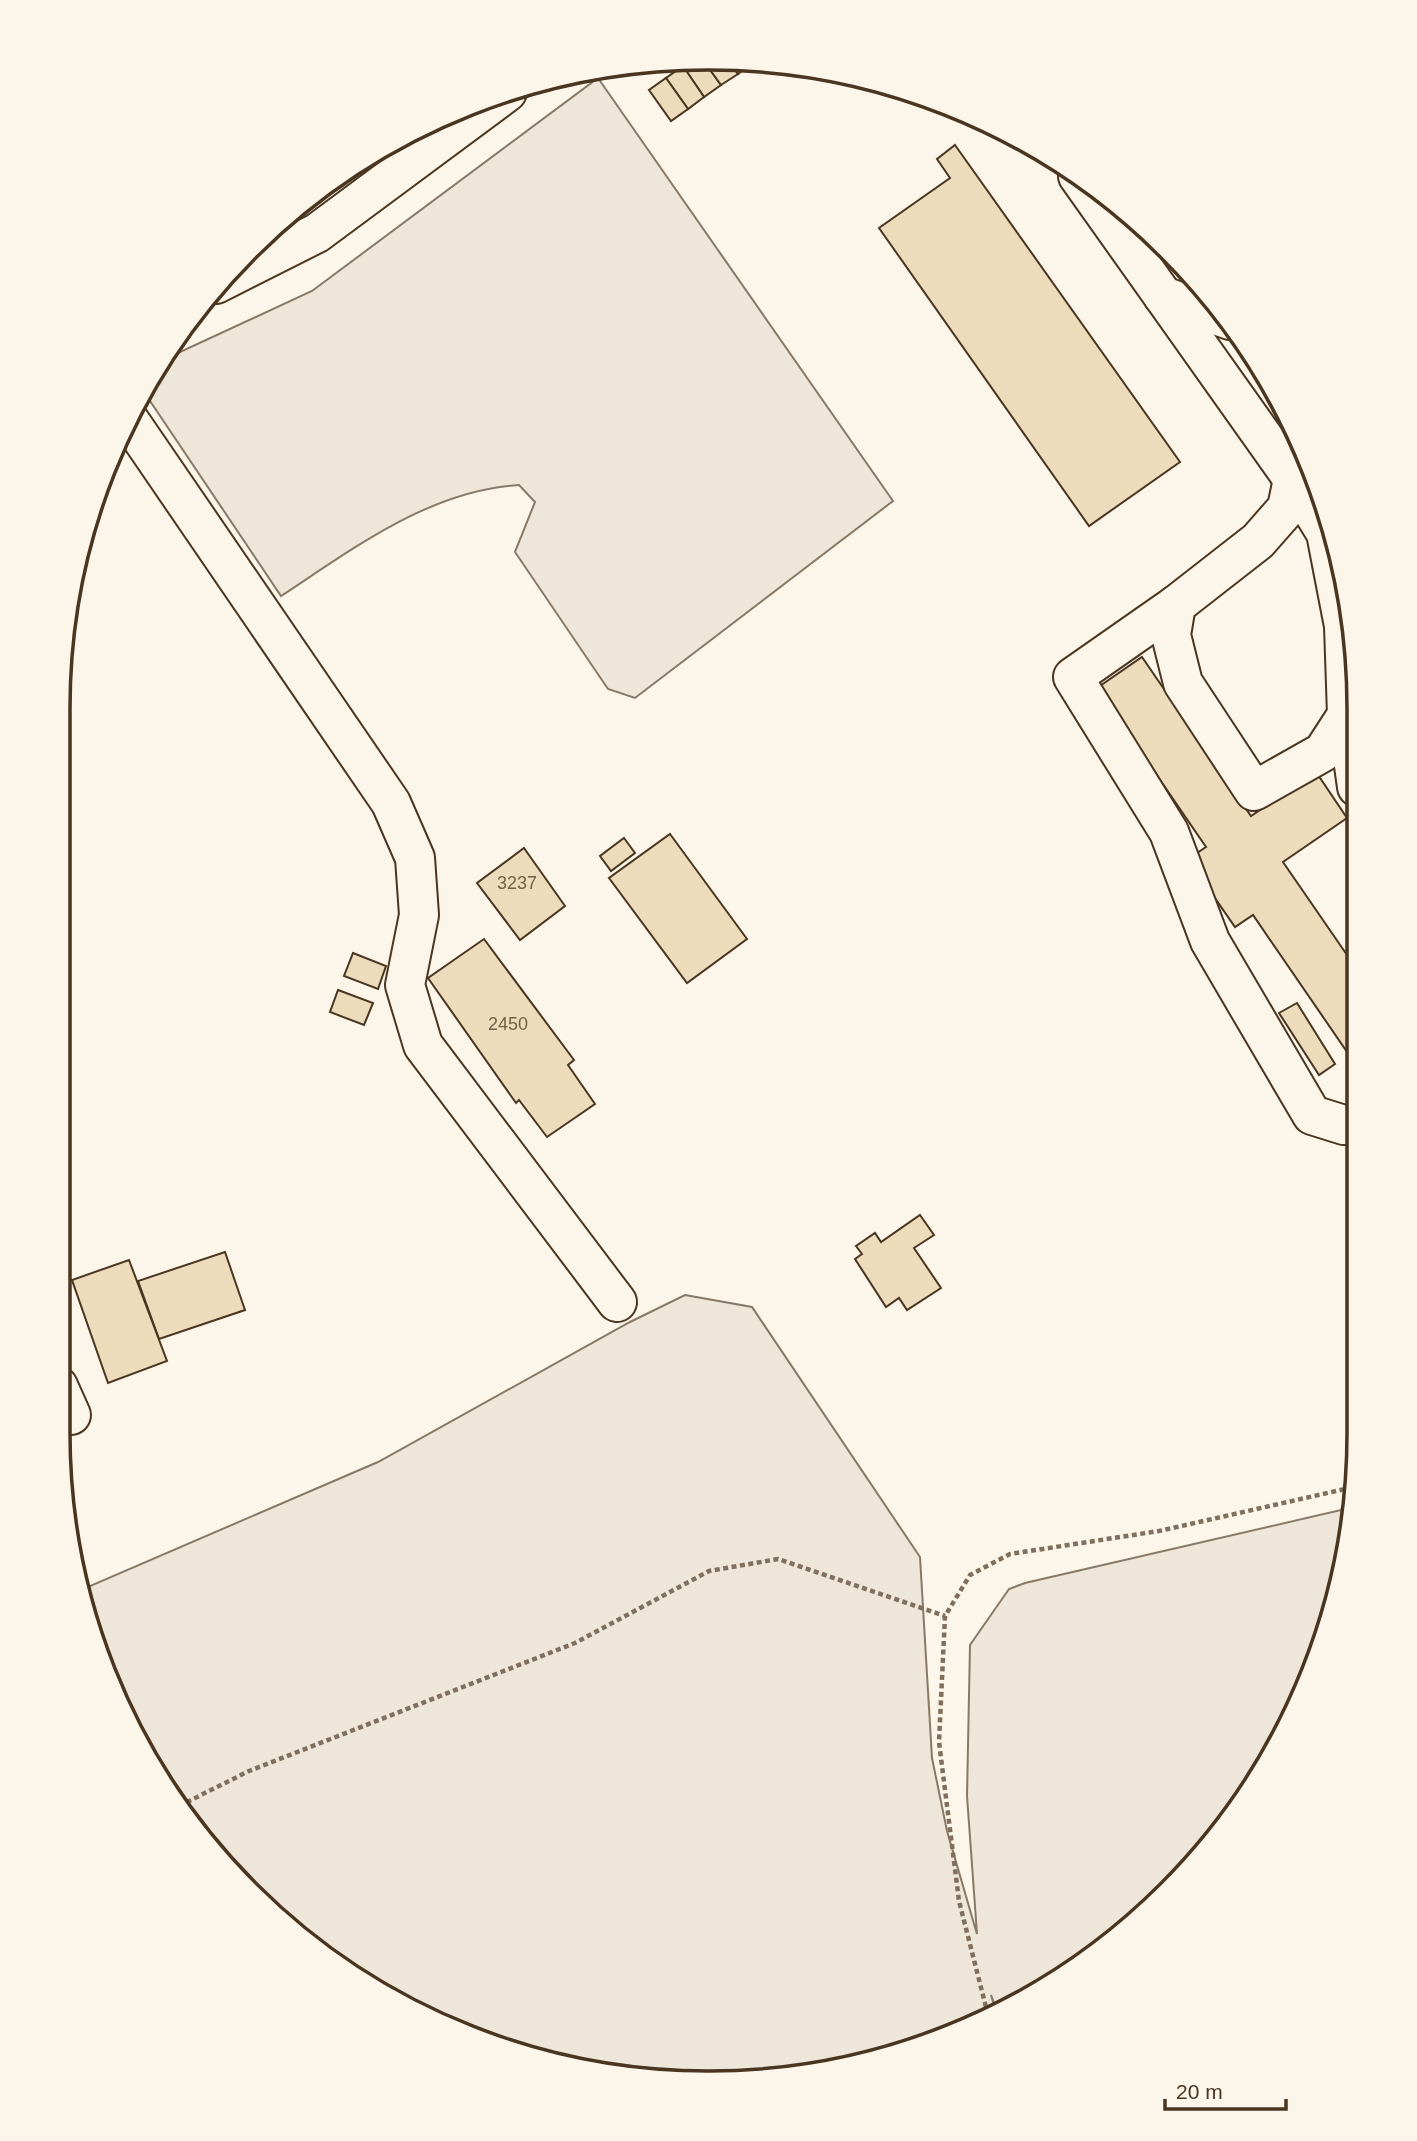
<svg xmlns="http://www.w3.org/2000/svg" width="1417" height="2141" viewBox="0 0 1417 2141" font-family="Arial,sans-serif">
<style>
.green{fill:#ede6d9;stroke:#887966;stroke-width:2}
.building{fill:#ecdcbc;stroke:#4a3520;stroke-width:2}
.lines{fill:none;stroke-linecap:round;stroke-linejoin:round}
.minor-casing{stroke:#4a3520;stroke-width:42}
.path{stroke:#7f6f5c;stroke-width:4.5;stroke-dasharray:5 3.5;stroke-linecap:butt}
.minor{stroke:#fbf6e9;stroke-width:38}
.labels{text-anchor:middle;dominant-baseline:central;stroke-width:5;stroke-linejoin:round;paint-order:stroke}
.number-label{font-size:18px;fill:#725f47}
.rim{fill:none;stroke:#4a3520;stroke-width:3.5}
</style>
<rect width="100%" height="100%" fill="#fbf6e9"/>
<g class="green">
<path d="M598 78 893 501 635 698 608 689 515 552 535 502 519 485C430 490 353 549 281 596L144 392 167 358 312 291Z"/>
<path d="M685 1295 752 1307 920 1557 932 1758 947 1831 977 1934 967 1796 970 1645 1009 1589 1025 1583 1354 1507V1518L1292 1720 1197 1862 1034 1996 997 2011 991 1995 996 2012 877 2061 666 2082 460 2034 312 1949 168 1794 92 1641 83 1589 378 1462 630 1322Z"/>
</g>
<g class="building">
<path d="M691 60H703L721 85 704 97 683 66Z"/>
<path d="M703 60 729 61 738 74 721 85Z"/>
<path d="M729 61 754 62 738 74Z"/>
<path d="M683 66 704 97 688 109 666 78Z"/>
<path d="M666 78 688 109 671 121 649 90Z"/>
<path d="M955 145 1180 462 1089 526 879 228 950 178 937 159Z"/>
<path d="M1142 657 1251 816 1316 772 1347 818 1283 862 1356 968V1065L1253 915 1235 927 1188 859 1206 847 1097 688Z"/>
<path d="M670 834 747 939 687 983 609 878Z"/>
<path d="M624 838 635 853 611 871 600 856Z"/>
<path d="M524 848 565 906 520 940 477 883Z"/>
<path d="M484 939 574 1060 568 1065 595 1104 547 1137 519 1100 516 1103 428 978Z"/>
<path d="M353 953 386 966 378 989 344 976Z"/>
<path d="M338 990 373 1003 364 1025 330 1012Z"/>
<path d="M1297 1003 1335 1064 1319 1075 1279 1013Z"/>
<path d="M920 1215 934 1235 914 1248 941 1288 907 1310 899 1298 886 1307 855 1259 862 1254 856 1246 875 1233 881 1242Z"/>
<path d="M225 1252 245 1310 159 1339 138 1281Z"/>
<path d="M129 1260 167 1361 108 1383 72 1280Z"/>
</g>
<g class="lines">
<defs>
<g id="minor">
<path d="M1078 176 1293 479 1326 533 1344 626 1347 715 1357 787"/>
<path d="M216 284 317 233 507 92"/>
<path d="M1163 296 1230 320"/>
<path d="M127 417 391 803 415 858 419 915 405 985 423 1045 617 1302"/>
<path d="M1305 471 1293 479 1287 508 1258 541 1176 605 1171 635 1183 683 1254 791 1323 752 1347 715"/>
<path d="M1176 605 1073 677 1169 832 1210 941 1312 1115 1344 1125 1356 1124"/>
<path d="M58 1386 71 1415"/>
</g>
</defs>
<use href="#minor" class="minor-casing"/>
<g class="path">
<path d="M179 1806 249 1771 575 1643 709 1571 778 1559 945 1616"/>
<path d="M988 2015 959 1901 939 1742 945 1616 970 1575 1010 1554 1159 1531 1354 1487"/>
</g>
<use href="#minor" class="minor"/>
</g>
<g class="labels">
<g class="number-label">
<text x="517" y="883">3237</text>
<text x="508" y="1024">2450</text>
</g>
</g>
<path d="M0 0H1417V2141H0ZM708 70H709A638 638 0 0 1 1347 708V1433A638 638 0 0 1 709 2071H708A638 638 0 0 1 70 1433V708A638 638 0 0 1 708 70Z" fill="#fbf6e9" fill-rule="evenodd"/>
<path class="rim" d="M708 70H709A638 638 0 0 1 1347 708V1433A638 638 0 0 1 709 2071H708A638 638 0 0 1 70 1433V708A638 638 0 0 1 708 70Z"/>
<path d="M1165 2099v10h121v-10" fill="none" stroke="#4a3520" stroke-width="3.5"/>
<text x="1176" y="2099" font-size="21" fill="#4a3520" stroke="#fbf6e9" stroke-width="5" paint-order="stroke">20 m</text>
</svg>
